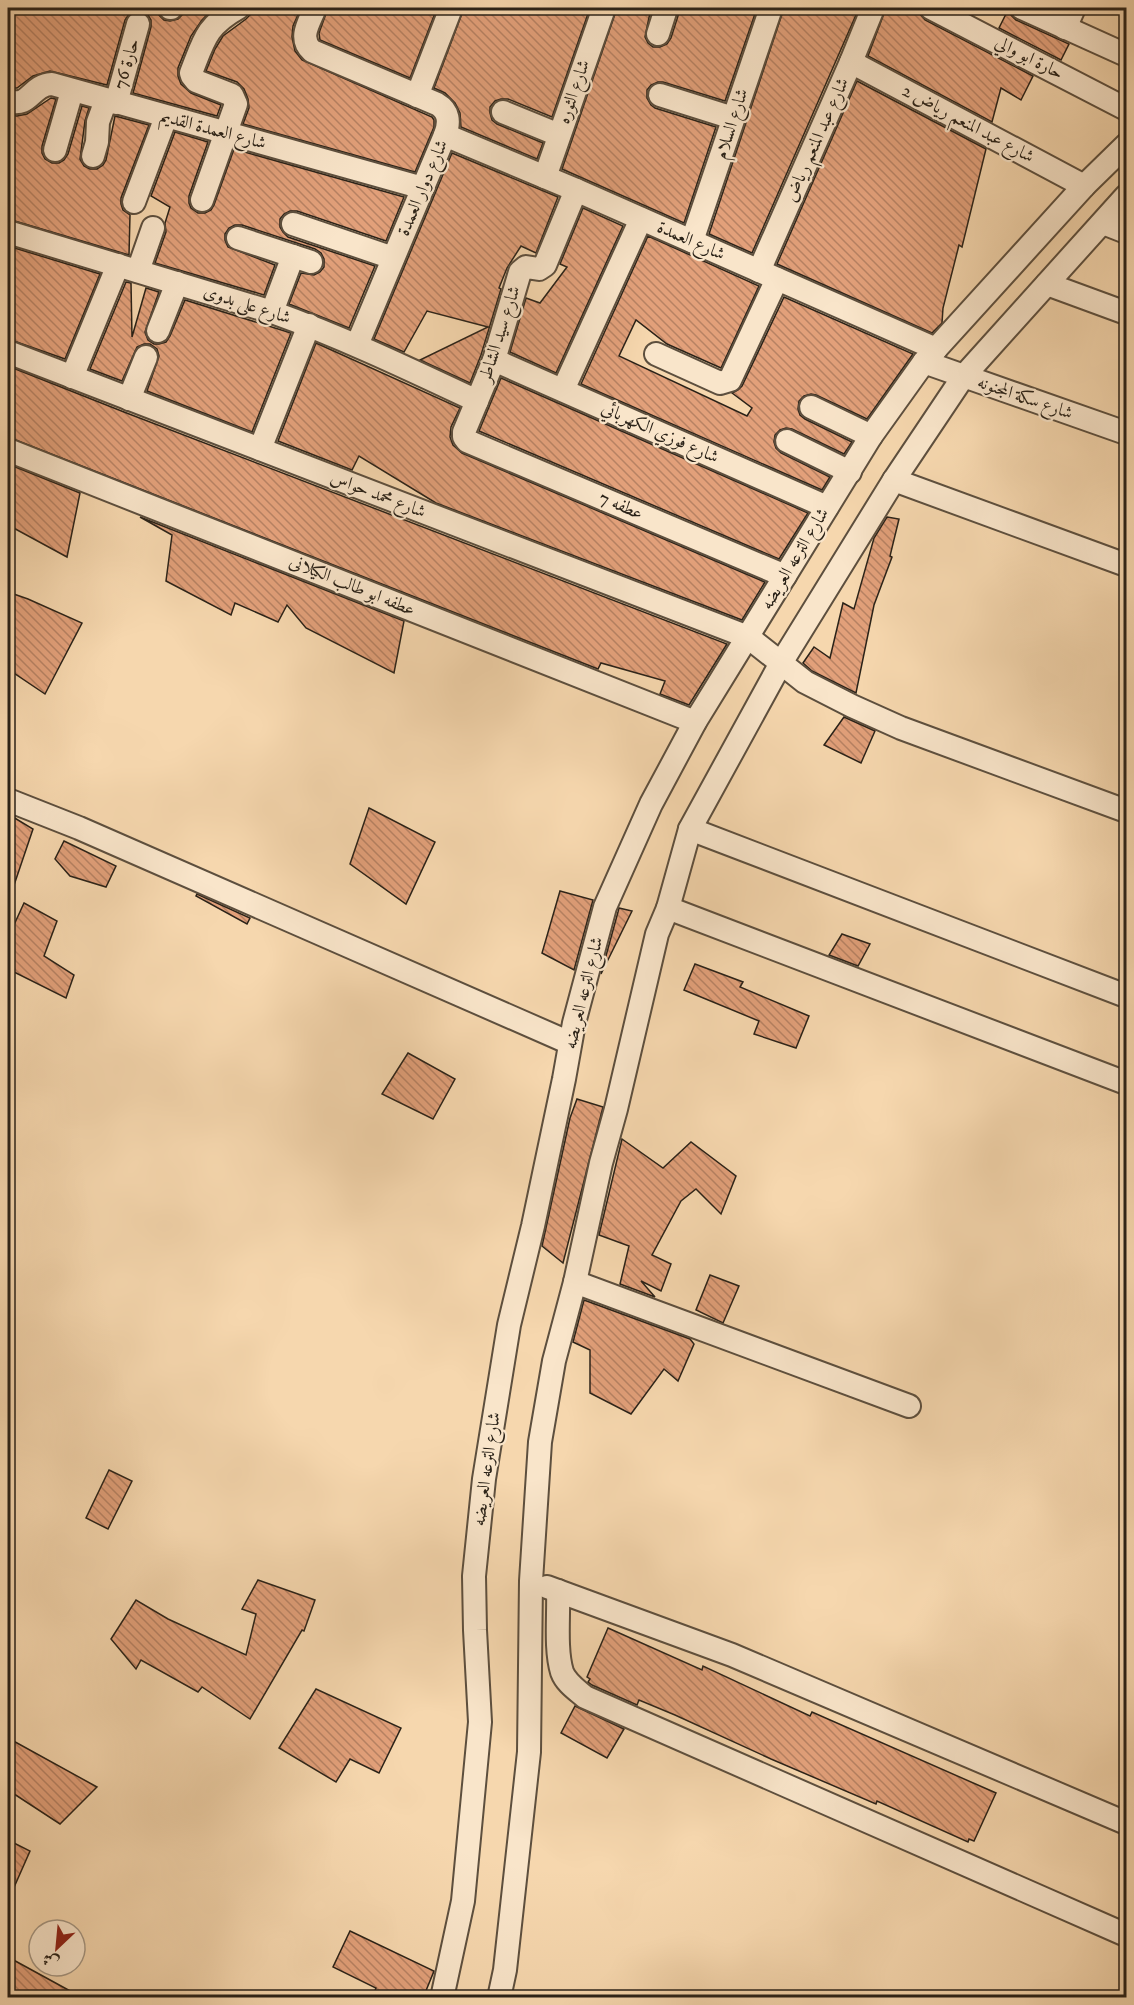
<svg xmlns="http://www.w3.org/2000/svg" width="1134" height="2005" viewBox="0 0 1134 2005" font-family="'IM FELL DW Pica',Amiri,serif">
<style>
.building{fill:url(#building-back-hatch);stroke:#2a2218;stroke-width:1.5}
.lines{fill:none;stroke-linecap:round;stroke-linejoin:round}
.minor-casing{stroke:#5d4f3e;stroke-width:26}
.minor{stroke:#f9e5ca;stroke-width:22}
.labels{text-anchor:middle;dominant-baseline:central;stroke-width:4.5;stroke-linejoin:round;paint-order:stroke}
.street-label{font-size:18px;fill:#2a2218;stroke:#f9e5ca}
</style>
<defs>
<pattern id="building-back-hatch" width="6" height="6" patternUnits="userSpaceOnUse" patternTransform="scale(1.5)"><rect width="6" height="6" fill="#e2a07a"/><path d="M-1 5l2 2M0 0l6 6M5-1l2 2" fill="none" stroke="#b78263"/></pattern>
</defs>
<rect width="100%" height="100%" fill="#f6d7ae"/>
<filter id="stains"><feTurbulence type="fractalNoise" baseFrequency=".00333" numOctaves="4"/><feColorMatrix values="0 0 0 0 .2 0 0 0 0 .09 0 0 0 0 .02 0 0 0 .5 -.17"/></filter>
<radialGradient id="worn" r=".72"><stop offset=".6" stop-color="#630" stop-opacity="0"/><stop offset="1" stop-color="#630" stop-opacity=".3"/></radialGradient>
<g class="building">
<path d="M8 8H157L159 15 164 20 170 21 178 19 183 14 184 8H214L202 20 191 36 178 68V76L181 84 191 93 221 105 217 116 133 93 151 27V20L148 15 141 11H134L129 14 125 20 107 85 50 71 33 76 17 88H8Z"/>
<path d="M251 8H301L293 26 292 37 295 51 302 60 432 117 434 120V127L415 172 243 124 249 108 248 99 244 89 237 82 206 71 215 49 223 36 246 19 250 15Z"/>
<path d="M328 8H437L410 78 320 40 319 33Z"/>
<path d="M464 8H590L552 117 508 99H501L495 101 490 107V113L492 120 497 124 543 143 537 159 461 127 460 113 455 103 445 93 434 88Z"/>
<path d="M617 8H651L645 37 648 43 653 47H660L667 44 671 38 678 16V8H757L725 101 663 82H658L651 85 647 90V98L651 105 655 108 716 127 684 223 562 169Z"/>
<path d="M784 8H859L752 253 709 234Z"/>
<path d="M886 8H909L918 12 925 20 1033 76 1021 100 1001 88 992 122 868 56Z"/>
<path d="M1009 8 1011 15 1016 20 1069 44 1061 60 999 28Z"/>
<path d="M857 81 986 149 962 247 959 245 943 308 942 323 932 333 777 264Z"/>
<path d="M51 98 56 99 42 146V153L45 159 52 163H59L64 160 68 154 82 106 89 108 85 121 80 159 84 166 90 169H97L103 165 106 160 115 116 149 125 121 198V204L123 210 130 215 129 255 8 219V115L17 116 27 114Z"/>
<path d="M175 132 208 142 189 196V203L191 208 198 213H205L211 210 214 205 234 149 404 197 386 241 297 211H290L284 214 280 219V227L283 232 288 237 375 266 349 328 289 304 301 273 314 275 320 272 324 267V259L321 253 315 249 242 225H235L229 228 225 234V240L228 247 275 265 264 295 155 263 166 232 165 223 170 207 151 196Z"/>
<path d="M452 153 558 197 536 253 521 246 507 268 499 288 501 289 481 355 470 383 420 360 488 327 427 311 404 352 374 339Z"/>
<path d="M583 208 623 226 556 373 510 352 526 298 540 303 567 267 560 264Z"/>
<path d="M648 236 759 286 721 368 667 344 636 320 619 356 747 416 752 408 732 393 738 390 742 386 784 297 913 354 867 419 816 395 811 394 804 396 799 401 798 409 800 415 805 419 852 442 844 454 792 429 786 428 780 430 775 435 774 442 776 448 781 453 830 477 822 490 581 384Z"/>
<path d="M8 246 100 274 65 359 8 339Z"/>
<path d="M126 282 131 283 132 337 146 288 159 292 145 332 148 340 154 344H159L166 342 170 336 185 300 291 333 252 432 147 391 159 356 157 349 150 344H144L137 347 122 381 90 369Z"/>
<path d="M316 343 460 408 451 427 450 437 453 445 462 453 765 582 742 620 436 503 359 456 352 470 278 441Z"/>
<path d="M8 366 124 412 727 644 689 705 660 694 665 681 601 663 598 669 8 437Z"/>
<path d="M501 378 808 513 779 559 479 431Z"/>
<path d="M8 464 80 493 67 557 8 525Z"/>
<path d="M140 517 404 621 394 673 306 628 287 605 278 622 235 603 231 615 166 581 172 535Z"/>
<path d="M887 517 899 519 890 556 892 557 874 605 856 693 812 671 803 663 814 647 830 658 843 603 854 609 874 538Z"/>
<path d="M8 592 28 599 82 623 45 694 8 669Z"/>
<path d="M844 717 875 731 861 763 824 745Z"/>
<path d="M369 808 435 842 406 904 350 864Z"/>
<path d="M8 814 33 829 11 894 8 893Z"/>
<path d="M64 841 116 866 106 887 70 876 55 859Z"/>
<path d="M560 891 593 900 574 970 542 953Z"/>
<path d="M197 894 250 918 247 924 196 896Z"/>
<path d="M24 903 57 921 44 956 74 975 66 998 8 969V938Z"/>
<path d="M619 908 632 911 601 974 618 912Z"/>
<path d="M842 934 870 944 858 966 829 955Z"/>
<path d="M695 964 743 982 740 987 809 1016 796 1048 754 1034 759 1021 684 990Z"/>
<path d="M408 1053 455 1079 433 1119 382 1094Z"/>
<path d="M577 1099 603 1107 563 1263 542 1246 570 1118Z"/>
<path d="M622 1139 663 1168 691 1142 736 1176 721 1214 696 1189 681 1201 652 1255 671 1264 661 1291 641 1281 655 1297 620 1284 629 1246 599 1235Z"/>
<path d="M710 1275 739 1286 723 1323 696 1310Z"/>
<path d="M584 1300 690 1339 694 1344 678 1381 664 1369 631 1414 590 1393V1350L573 1342Z"/>
<path d="M109 1470 132 1481 108 1529 86 1518Z"/>
<path d="M258 1580 315 1600 304 1631 302 1630 250 1719 202 1687 198 1692 141 1660 136 1669 111 1639 136 1600 168 1619 246 1655 256 1614 242 1609Z"/>
<path d="M608 1628 702 1670 703 1666 810 1716 812 1712 996 1793 974 1841 969 1839 968 1842 877 1801 876 1804 771 1759 675 1715 639 1700 637 1705 592 1685 588 1682 590 1679 587 1677Z"/>
<path d="M316 1689 401 1728 379 1773 350 1759 336 1782 279 1748Z"/>
<path d="M575 1706 624 1729 607 1758 561 1733Z"/>
<path d="M8 1738 97 1787 60 1824 8 1790Z"/>
<path d="M8 1840 30 1851 8 1901Z"/>
<path d="M350 1931 434 1971 423 1998H372L376 1988 333 1967Z"/>
<path d="M8 1957 83 1998H8Z"/>
</g>
<g class="lines">
<defs>
<g id="minor">
<path d="M170 8H171"/>
<path d="M315 8C309 23 298 38 312 51L437 104C449 111 450 122 445 135L357 345"/>
<path d="M931 8 1126 109"/>
<path d="M1022 8 1126 55"/>
<path d="M1065 28 1074 8"/>
<path d="M658 34 665 12 664 8"/>
<path d="M851 62 1084 186"/>
<path d="M660 95 733 118"/>
<path d="M417 96 451 8"/>
<path d="M8 101C31 108 30 85 52 84L423 188"/>
<path d="M116 103 138 24"/>
<path d="M503 112 559 135"/>
<path d="M445 135 576 190 936 349"/>
<path d="M55 150 72 91"/>
<path d="M93 156 97 142 98 122 106 100"/>
<path d="M545 177 604 8"/>
<path d="M576 190 545 265 539 269 526 267 520 272 494 360 464 432V437L467 441 785 576"/>
<path d="M202 200 236 104 232 95 196 81 192 76 191 73C204 40 206 26 238 8"/>
<path d="M134 202 166 117"/>
<path d="M1103 223 1126 232"/>
<path d="M293 224 393 258"/>
<path d="M8 232 272 312C342 337 409 369 477 401"/>
<path d="M238 238 311 262"/>
<path d="M692 241 771 8"/>
<path d="M138 271 153 228"/>
<path d="M759 271 851 62 873 8"/>
<path d="M1047 284 1126 313"/>
<path d="M272 312 293 256"/>
<path d="M158 331 177 283"/>
<path d="M8 352 748 637 805 682 852 706 901 728 1126 811"/>
<path d="M656 354 720 383 730 380 777 279"/>
<path d="M494 360 827 507"/>
<path d="M924 362 1126 433"/>
<path d="M72 377 118 265"/>
<path d="M563 390 641 219"/>
<path d="M129 399 146 357"/>
<path d="M811 407 871 436"/>
<path d="M787 441 850 472"/>
<path d="M260 449 309 325"/>
<path d="M8 450 695 722"/>
<path d="M894 480 1126 565"/>
<path d="M8 800 79 828 570 1043"/>
<path d="M690 829 1126 996"/>
<path d="M668 908 1126 1083"/>
<path d="M575 1282 909 1406"/>
<path d="M547 1587 732 1655 1126 1823"/>
<path d="M558 1591C559 1615 555 1649 562 1672 566 1683 577 1690 585 1697L1126 1935"/>
<path d="M442 1998 463 1901 480 1722 475 1630 474 1576 484 1479 509 1325 533 1226 564 1079 574 1023 605 907 651 804 695 722 871 436 924 362 1084 186 1126 145"/>
<path d="M499 1998 505 1970 529 1752 531 1581 540 1442 554 1361 575 1282 601 1163 616 1109 657 934 668 908 690 829 781 663 894 480 963 377 1126 196"/>
</g>
</defs>
<use href="#minor" class="minor-casing"/>
<use href="#minor" class="minor"/>
</g>
<g class="labels">
<g class="street-label">
<text transform="translate(1029 58) rotate(27)">حارة ابو والي</text>
<text transform="translate(127 64) rotate(-74)">حارة 76</text>
<text transform="translate(574 92) rotate(-71)">شارع الثوره</text>
<text transform="translate(732 124) rotate(-72)">شارع السلام</text>
<text transform="translate(968 124) rotate(28)">شارع عبد المنعم رياض 2</text>
<text transform="translate(213 130) rotate(15)">شارع العمدة القديم</text>
<text transform="translate(817 140) rotate(-66)">شارع عبد المنعم رياض</text>
<text transform="translate(423 188) rotate(-67)">شارع دوار العمدة</text>
<text transform="translate(691 241) rotate(24)">شارع العمدة</text>
<text transform="translate(247 305) rotate(18)">شارع على بدوى</text>
<text transform="translate(500 334) rotate(-72)">شارع سيد الشاطر</text>
<text transform="translate(1025 398) rotate(19)">شارع سكة المجنونه</text>
<text transform="translate(660 433) rotate(24)">شارع فوزي الكهربائي</text>
<text transform="translate(378 495) rotate(21)">شارع محمد حواس</text>
<text transform="translate(621 506) rotate(23)">عطفه 7</text>
<text transform="translate(795 559) rotate(-59)">شارع الترعه العريضه</text>
<text transform="translate(352 586) rotate(22)">عطفه ابو طالب الكيلانى</text>
<text transform="translate(584 993) rotate(-76)">شارع الترعه العريضه</text>
<text transform="translate(487 1469) rotate(-82)">شارع الترعه العريضه</text>
</g>
</g>
<rect width="1134" height="2005" fill="none" stroke="#f6d7ae" stroke-width="30"/>
<rect x="9" y="9" width="1116" height="1987" fill="none" stroke="#2a2218" stroke-width="3"/>
<rect x="15" y="15" width="1104" height="1975" fill="none" stroke="#2a2218" stroke-width="1.5"/>
<g transform="translate(57 1948) rotate(206)"><circle r="28" fill="#f9e5ca" stroke="#a69783" stroke-width="1.5"/>
<path d="M0-4.5L10 22L0 15L-10 22Z" fill="#8f2418"/>
<text y="-9" font-size="16" font-weight="bold" text-anchor="middle" fill="#2a2218">ش</text>
</g>
<rect width="100%" height="100%" filter="url(#stains)"/>
<rect width="100%" height="100%" fill="url(#worn)"/>
</svg>
